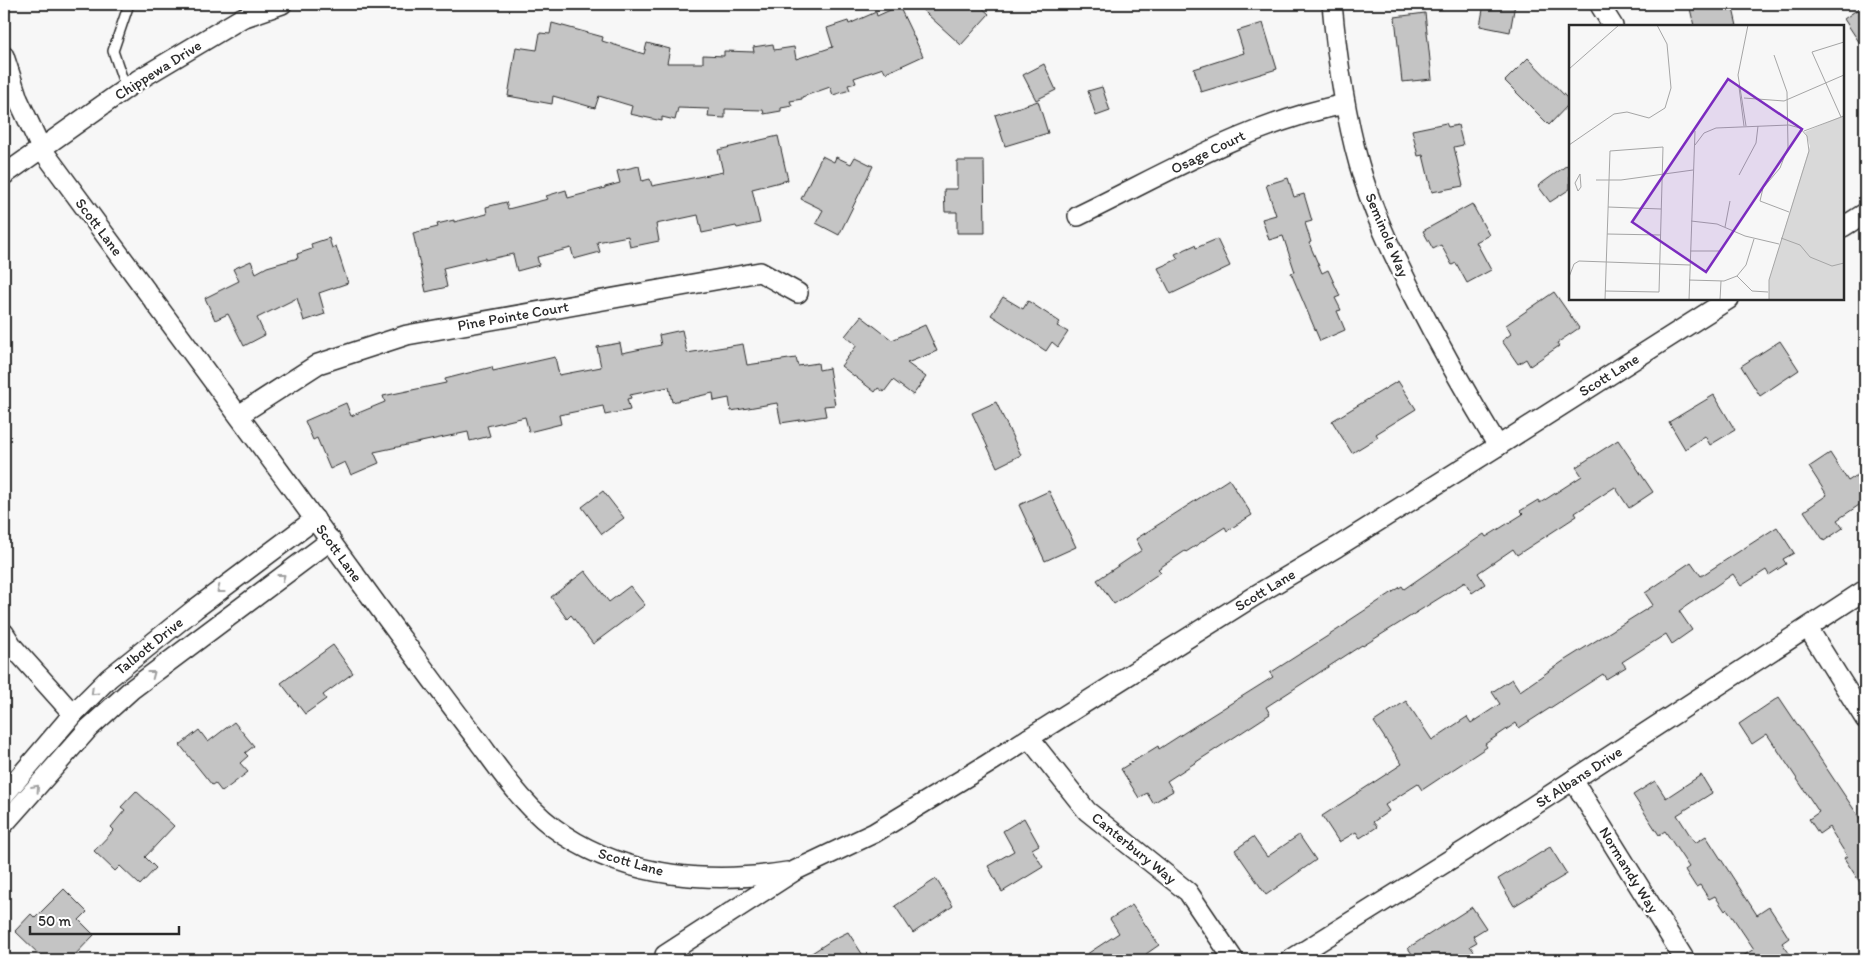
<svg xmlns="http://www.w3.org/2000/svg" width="1869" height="964" viewBox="0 0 1869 964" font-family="Itim,sans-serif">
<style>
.building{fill:#c4c4c4;stroke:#2b2b2b}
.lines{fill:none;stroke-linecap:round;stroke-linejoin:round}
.service-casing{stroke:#2b2b2b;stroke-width:12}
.minor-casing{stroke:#2b2b2b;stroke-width:22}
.service{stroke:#fff;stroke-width:9}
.minor{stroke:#fff;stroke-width:19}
.oneway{stroke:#a0a0a0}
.labels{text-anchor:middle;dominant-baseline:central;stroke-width:4.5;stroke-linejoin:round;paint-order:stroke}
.street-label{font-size:15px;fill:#2b2b2b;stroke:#fff}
.inset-road{fill:none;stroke:#a5a5a5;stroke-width:1}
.view{fill:#7b2cbf;fill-opacity:0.15;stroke:#7b2cbf;stroke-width:2.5}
.inset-edge{fill:none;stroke:#2b2b2b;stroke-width:2.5}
</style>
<rect width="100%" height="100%" fill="#f7f7f7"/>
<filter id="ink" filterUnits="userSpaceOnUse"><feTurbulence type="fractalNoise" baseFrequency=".02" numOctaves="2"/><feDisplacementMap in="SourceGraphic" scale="10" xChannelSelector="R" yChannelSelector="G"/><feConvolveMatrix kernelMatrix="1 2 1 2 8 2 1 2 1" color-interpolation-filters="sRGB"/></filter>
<g filter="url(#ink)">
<g class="building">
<path d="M916 4H978L989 14 961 45Z"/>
<path d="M1484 4H1515L1510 32 1480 26Z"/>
<path d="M1689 4H1732L1737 26H1694Z"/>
<path d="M1865 4V51L1844 19Z"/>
<path d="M899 6 923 56 886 73 883 68 854 78 856 83 848 85 850 90 833 95 830 87 802 97V99L790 101 792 106 781 108V111L764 114 763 110 725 109V118L708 117 709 109 678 108 675 120 662 117V121L630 114 632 106 599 96 595 108 553 96 552 104 508 96 516 47 537 50 540 33 550 34 552 23 603 37 602 41 644 54 647 43 670 49 667 63H703V55L724 56V51L754 52 753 47 773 44 774 50 794 47 796 59 833 47 827 28 848 21 849 24 876 12 877 16Z"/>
<path d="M1425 13 1432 79 1402 82 1395 17Z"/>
<path d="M1263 23 1277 69 1201 92 1194 69 1244 53 1237 31Z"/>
<path d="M1528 58 1570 101V103L1549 125 1505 81Z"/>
<path d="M1044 64 1056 90 1036 100 1023 75Z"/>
<path d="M1102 87 1110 111 1096 116 1088 91Z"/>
<path d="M1038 101 1048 133 1005 146 995 115Z"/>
<path d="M1446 123 1448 127 1458 125 1463 145 1454 147 1463 186 1432 192 1423 155 1418 156 1412 130Z"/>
<path d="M778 136 788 180 752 189 760 223 737 228 736 226 702 233 698 215 656 224 659 241 630 247 628 236 597 242 600 252 574 259 571 248 537 257 539 265 517 271 513 254 485 260V258L443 268 447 287 426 292 413 233 438 227 437 224 454 220V222L487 214 486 207 506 202 508 209 548 199 546 196 566 190 568 198 605 188V187L620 183 617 171 639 166 642 181 650 179 652 186 723 172 718 150Z"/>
<path d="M822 156 834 162 836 157 851 164 855 157 873 166 839 235 816 223 823 210 801 199Z"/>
<path d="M957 161H984L985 233H957V212H945L944 189H957Z"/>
<path d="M1570 163V189L1550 202 1538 186Z"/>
<path d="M1288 178 1294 197 1304 194 1312 221 1305 223 1311 242 1309 243 1322 273 1328 270 1340 296 1335 298 1341 310 1337 311 1345 330 1320 341 1291 273 1295 272 1283 236 1269 240 1262 219 1276 215 1266 185Z"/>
<path d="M1472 204 1489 235 1476 242 1491 270 1467 283 1456 263 1452 265 1441 245 1433 249 1423 231Z"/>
<path d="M329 238 332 248 336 246 348 283 319 293 325 314 304 321 297 298 257 318 265 335 244 346 228 314 215 320 205 298 239 281 233 269 251 261 256 273 267 267 298 258 297 254 312 249 311 244Z"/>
<path d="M1217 239 1230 266 1171 294 1158 268 1178 259 1175 254 1195 245 1196 248Z"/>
<path d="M1554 292 1579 328 1557 343 1559 346 1530 366 1526 359 1518 364 1502 341 1511 334 1506 325Z"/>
<path d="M1003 297 1023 309 1028 301 1060 322 1057 326 1068 332 1058 347 1052 342 1046 351 991 315Z"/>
<path d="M861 316 892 340 925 325 937 351 907 363 926 377 913 395 893 380 884 392 878 388 875 392 841 366 857 345 845 336Z"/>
<path d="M682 330 687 353 743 344 747 365 796 358 798 366 818 363 819 370 829 368 835 405 824 406 826 416 781 423 777 403 731 411 729 398 714 401 713 393 672 402 669 387 630 395 631 398 627 399 630 410 605 415 603 406 559 415 561 424 529 432 525 417 487 426 490 436 470 441 468 432 374 452 379 463 351 475 345 462 330 469 317 438 313 440 305 421 346 403 351 416 385 402 383 396 446 383 445 379 492 367 493 371 555 357 559 375 601 367 597 347 620 343 622 353 661 345 659 335Z"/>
<path d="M1780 341 1799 370 1760 396 1741 366Z"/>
<path d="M1398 381 1416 409 1376 434 1378 437 1352 453 1332 421Z"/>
<path d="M1714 395 1735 430 1710 445 1705 436 1685 449 1669 422Z"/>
<path d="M996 402 1021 455 997 467 972 413Z"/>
<path d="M1618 440 1653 492 1629 508 1615 487 1575 513 1577 516 1517 555 1513 549 1478 573 1485 584 1472 593 1465 582 1363 646 1362 645 1266 707 1270 714 1167 781 1173 791 1153 803 1147 793 1139 798 1121 769 1158 746 1159 749 1198 724 1273 677 1270 673 1348 623 1347 622 1402 586 1404 589 1484 534 1486 537 1523 514 1520 511 1538 500 1540 503 1582 476 1576 467Z"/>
<path d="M1830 453 1848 481 1865 470V501L1837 520 1843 528 1824 541 1804 511 1827 495 1809 467Z"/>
<path d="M1229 479 1252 515 1227 531 1225 527 1186 552 1185 551 1158 569 1161 572 1114 604 1097 580 1142 550 1136 539Z"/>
<path d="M603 491 624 518 602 534 582 507Z"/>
<path d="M1049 491 1076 547 1045 561 1019 505Z"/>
<path d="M1777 527 1794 553 1783 559 1786 564 1769 575 1766 570 1741 586 1733 574 1679 611 1692 630 1672 644 1666 634 1622 662 1626 667 1606 679 1603 674 1519 728 1516 723 1485 744 1487 747 1422 790 1418 784 1385 805 1389 811 1373 822 1377 827 1360 838 1356 832 1339 842 1322 816 1402 764 1374 722 1406 701 1432 740 1467 717 1471 723 1500 704 1492 692 1512 679 1520 691 1565 660 1653 605 1645 593 1691 562 1701 576Z"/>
<path d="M585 571 609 602 630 586 645 605 593 644 571 615 567 619 551 597Z"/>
<path d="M333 645 353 673 323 695 326 699 305 714 281 683Z"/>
<path d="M1779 697 1865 826V890L1844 858 1847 856 1829 827 1819 834 1809 819 1819 812 1767 734 1752 744 1739 724Z"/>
<path d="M234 722 254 746 245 753 248 756 240 763 248 772 222 792 215 783 212 785 180 745 199 730 208 742Z"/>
<path d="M1701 775 1712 793 1677 815 1695 843 1706 836 1757 915 1769 907 1789 938 1782 943 1794 960H1737L1754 949 1727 909 1725 911 1715 896 1709 899 1700 885 1696 887 1685 870 1689 867 1665 831 1659 835 1633 795 1655 781 1666 798Z"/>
<path d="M136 791 174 826 145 857 156 868 140 885 120 866 115 871 94 851 114 830 111 827 125 810 121 807Z"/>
<path d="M1024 818 1039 845 1032 849 1043 867 1002 892 988 866 1014 851 1003 831Z"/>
<path d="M1299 835 1316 860 1266 895 1235 850 1253 837 1267 857Z"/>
<path d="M1550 847 1567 874 1514 906 1498 879Z"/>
<path d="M936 879 953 906 913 933 895 906Z"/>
<path d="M64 889 87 912 79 920 94 935 70 960H45L15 931 31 914 35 918Z"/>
<path d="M1132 905 1159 945 1146 954 1151 960H1078L1119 933 1110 919Z"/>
<path d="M1472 907 1486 928 1473 936 1477 942 1470 946 1476 954 1466 960H1416L1408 948Z"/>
<path d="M848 932 866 960H801L832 940Z"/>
</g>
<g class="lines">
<defs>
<path id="service" d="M126 89 113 51 129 4"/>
<g id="minor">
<path d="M1332 4C1337 58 1344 111 1359 164 1371 208 1391 250 1411 290 1438 343 1467 395 1498 446"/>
<path d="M1601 7 1613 26"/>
<path d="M4 56 18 99 41 148C154 300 266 452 377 605 411 651 444 697 479 742 504 776 528 812 564 835 629 878 712 884 787 872"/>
<path d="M4 175 138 80 242 18 282 4"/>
<path d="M1078 216C1165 174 1249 123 1345 104"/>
<path d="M1843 227 1865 213"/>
<path d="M239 415 318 364 407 335 760 272 798 293"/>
<path d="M1808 628 1865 719"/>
<path d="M4 633 13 647 73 714"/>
<path d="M1029 738 1087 811 1188 892 1234 960"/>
<path d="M1573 780 1685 960"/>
<path d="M4 795 73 714 109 678 195 609 315 519"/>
<path d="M4 824 89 728 131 690 331 540"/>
<path d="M665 955 796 870 874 833 986 765 1256 595 1337 547 1498 446 1729 299"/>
<path d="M1290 960 1467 849 1865 590"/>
</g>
</defs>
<use href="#service" class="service-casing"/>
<use href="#minor" class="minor-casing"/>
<use href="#service" class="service"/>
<use href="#minor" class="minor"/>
</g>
<defs><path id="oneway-chevron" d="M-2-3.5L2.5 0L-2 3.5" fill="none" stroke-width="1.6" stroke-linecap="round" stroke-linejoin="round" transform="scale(1.25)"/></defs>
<g class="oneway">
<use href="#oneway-chevron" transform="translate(282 577) rotate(-37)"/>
<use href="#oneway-chevron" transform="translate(220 590) rotate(143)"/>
<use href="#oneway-chevron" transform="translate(152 674) rotate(-37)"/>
<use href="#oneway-chevron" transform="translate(94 692) rotate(136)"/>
<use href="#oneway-chevron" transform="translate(36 788) rotate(-48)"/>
</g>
</g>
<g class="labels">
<g class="street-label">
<text transform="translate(158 70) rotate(-32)">Chippewa Drive</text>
<text transform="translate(1208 152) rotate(-26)">Osage Court</text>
<text transform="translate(99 227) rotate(53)">Scott Lane</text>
<text transform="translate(1387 235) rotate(67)">Seminole Way</text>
<text transform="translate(513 316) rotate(-10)">Pine Pointe Court</text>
<text transform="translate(1609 375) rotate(-32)">Scott Lane</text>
<text transform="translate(339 553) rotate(54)">Scott Lane</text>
<text transform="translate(1265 590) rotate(-31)">Scott Lane</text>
<text transform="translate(149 646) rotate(-39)">Talbott Drive</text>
<text transform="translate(1579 777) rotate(-33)">St Albans Drive</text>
<text transform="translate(1134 848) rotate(39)">Canterbury Way</text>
<text transform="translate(631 862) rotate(16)">Scott Lane</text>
<text transform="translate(1629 870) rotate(58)">Normandy Way</text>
</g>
</g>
<g transform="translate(1569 25)">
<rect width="275" height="275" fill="#f7f7f7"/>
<path d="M275 90V275H200V255L241 121 236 107Z" fill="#d9d9d9"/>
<path class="inset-road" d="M205 30 218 67 219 122 211 143 194 163 191 176 220 187M0 44 50 0M170 62 175 101M175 73 215 76 275 50M272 92 243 27 275 17M177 101 169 50 179 0M235 106 275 91M0 120 45 89 58 87 80 93 96 83 102 63 98 19 88 0M126 120 135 108 147 103 220 100 231 103 238 111 240 126 200 255V275M11 149 12 162 9 166 6 158ZM170 150 187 118 189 101M27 155H52L124 145M39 182 92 184M122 196 148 199 176 211 210 219M156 202 161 176M38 209 92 210M212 213 231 220 241 232 263 241 275 238M121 226H150M168 251 183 266 199 267M0 252 5 239 10 236 121 240M120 255 155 256 168 251 177 240 185 214M36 275 41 126 94 122 90 267 36 266M120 275 126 106M151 275 152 256"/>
<path class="view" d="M159 54 233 104 137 247 63 197Z"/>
<rect width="275" height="275" class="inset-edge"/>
</g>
<rect width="1869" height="964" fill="none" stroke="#fff" stroke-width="20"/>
<rect x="10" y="10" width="1849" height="944" fill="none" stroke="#2b2b2b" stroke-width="2" filter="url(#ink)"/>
<path d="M30 926v8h149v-8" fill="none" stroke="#2b2b2b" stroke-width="2.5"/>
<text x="38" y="926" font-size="15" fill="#2b2b2b" stroke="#ffffff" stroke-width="4" paint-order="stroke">50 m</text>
</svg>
